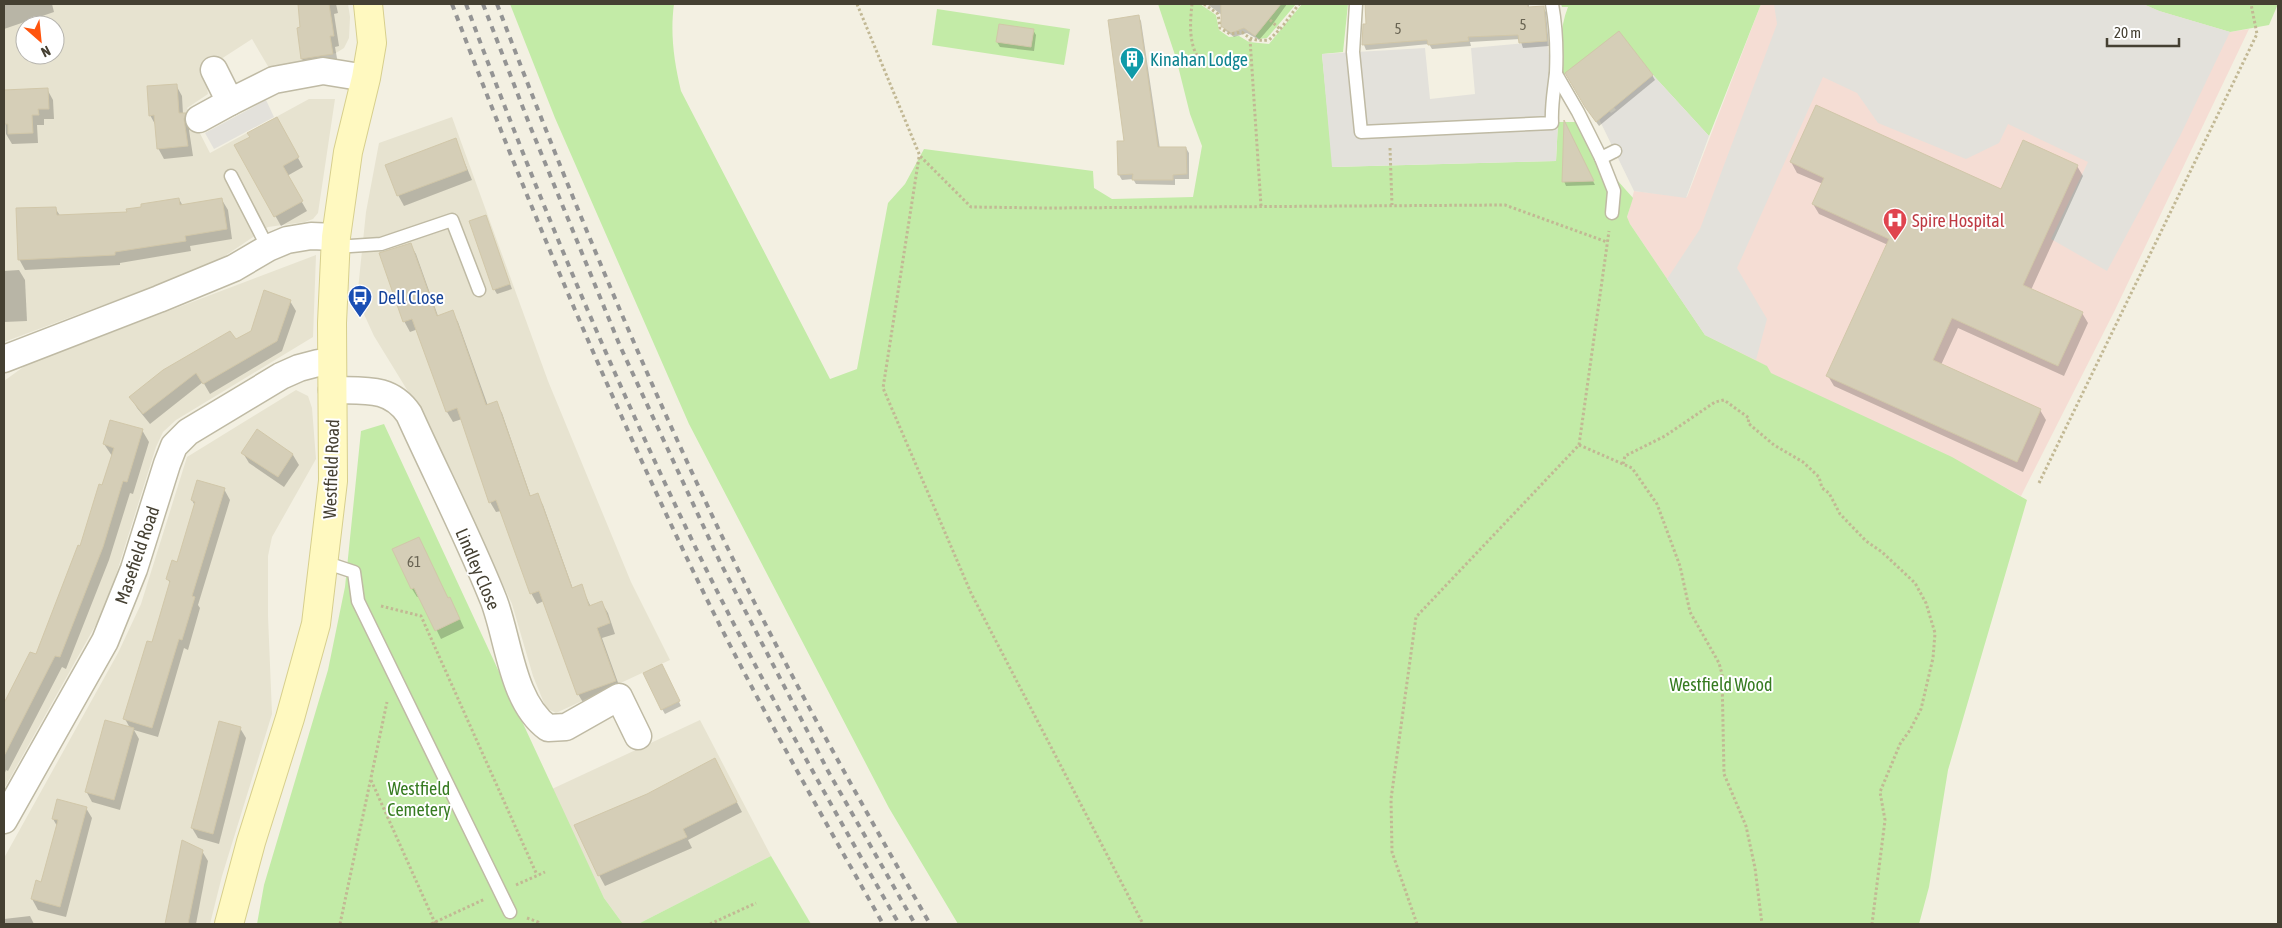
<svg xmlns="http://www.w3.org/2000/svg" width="2282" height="928" viewBox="0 0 2282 928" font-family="'Asap Condensed',sans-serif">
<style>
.residential{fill:#e7e3d0;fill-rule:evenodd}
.medical{fill:#f5ddd4}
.green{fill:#c3eba7}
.parking{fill:#e3e1db}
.shadow{fill:#0003}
.building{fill:#d5ceb7;stroke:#d1c7a9}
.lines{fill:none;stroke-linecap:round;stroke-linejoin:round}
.lane-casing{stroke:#bfbaa4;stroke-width:15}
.street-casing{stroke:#bfbaa4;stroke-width:29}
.secondary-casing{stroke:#d7cf8d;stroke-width:30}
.path{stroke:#c2b894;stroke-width:3;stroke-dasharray:2.5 2.5;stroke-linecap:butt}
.lane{stroke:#fff;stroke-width:12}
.street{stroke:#fff;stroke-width:26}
.secondary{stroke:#fff9c0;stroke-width:28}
.rail{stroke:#949494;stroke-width:4;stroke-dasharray:6 6;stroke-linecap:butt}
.labels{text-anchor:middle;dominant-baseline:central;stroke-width:4;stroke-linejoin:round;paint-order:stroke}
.number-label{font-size:15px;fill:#696453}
.culture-label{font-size:18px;fill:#0d838f;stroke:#fff;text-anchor:start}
.health-label{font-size:18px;fill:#be3a42;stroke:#fff;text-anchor:start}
.transit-label{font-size:18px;fill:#164399;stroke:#fff;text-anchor:start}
.street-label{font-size:18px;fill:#454032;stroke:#fff}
.park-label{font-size:18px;fill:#367b21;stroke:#fff}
</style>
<rect width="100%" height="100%" fill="#f3f0e2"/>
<g class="residential">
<path d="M4 4H348L350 17 349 38 344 48 336 53 269 68 252 39 201 72 207 87 208 94 187 108 210 153 309 99H335L318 213 313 219 305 222 268 227 219 260 200 269 4 342ZM25 25H55V55H25Z"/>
<path d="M452 117 548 381 631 582 670 660 556 713 546 708 533 676 512 604 428 424 374 336 357 299 366 212 379 143Z"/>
<path d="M316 255 313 337 176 420 163 432 156 447 110 594 99 619 4 789V381L26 365Z"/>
<path d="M296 390 308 396 312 408 316 459 272 537 268 556V616L272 714 222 876 210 924H4V858L118 653 141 604 187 457Z"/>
<path d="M700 720 771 856 638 924H623L604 898 552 789Z"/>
</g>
<path class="medical" d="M1761 4H2143L2159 11 2230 32 2249 29 2115 310 2021 496 1933 448 1825 400 1770 373 1766 366 1705 335 1630 224 1627 218 1634 191 1687 197Z"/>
<g class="green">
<path d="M510 4H674C670 34 674 61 681 91L830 379 857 369 888 203 905 184 924 149 1093 171 1094 188 1112 199 1193 197 1202 146 1190 114 1176 58 1158 4H1200L1216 15 1219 30 1229 37 1239 36 1249 42 1269 44 1302 4H1348L1343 52 1322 54 1333 167 1556 161 1558 122H1576L1593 153 1633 198 1627 217 1630 224 1705 335 1767 366 1771 373 1952 457 2027 500 1948 770 1929 887 1919 924H958L889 808 689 424 555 118Z"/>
<path d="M1281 4H1296L1267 38 1259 39 1255 36Z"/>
<path d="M1561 4H1761L1709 136 1653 75 1619 32 1561 77C1561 53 1559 29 1568 7H1562Z"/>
<path d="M2143 4H2278L2269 25 2230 32 2159 11Z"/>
<path d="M937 9 1070 29 1064 65 932 45Z"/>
<path d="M384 424 604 898 623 924H257L264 885 328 670 345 587 361 431Z"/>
<path d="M771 856 811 924H638Z"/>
</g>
<g class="parking">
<path d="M1774 4H2143L2159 11 2230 32 2180 136 2107 271 2051 239 2088 162 2008 124 1999 143 1966 159 1878 123 1857 93 1823 77 1737 268 1767 319 1756 360 1705 335 1667 279 1700 229 1777 24Z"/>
<path d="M1547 41 1558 122 1556 161 1332 167 1322 54 1425 48 1430 99 1475 94 1471 48Z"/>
<path d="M1653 75 1709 136 1686 198 1634 191 1599 119 1609 111 1611 113 1616 110 1613 106Z"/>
<path d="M266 100 274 117 214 149 205 133Z"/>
</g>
<g class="shadow">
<path d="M4 4H52L54 12 4 29Z"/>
<path d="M299 4H336L338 13 334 14 339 46 335 47 338 64 308 69 302 59Z"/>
<path d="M1207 4H1287L1272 25 1259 40 1247 33 1234 37 1226 31 1223 26 1222 15Z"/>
<path d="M1366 4H1529V8L1543 7 1546 12 1549 46 1523 48 1520 39 1470 42 1471 46 1432 49 1429 44 1366 50 1364 45 1367 25Z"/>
<path d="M1138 16 1141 21 1160 149 1186 148 1189 153V179H1175V185L1136 184 1133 179 1122 180 1119 175 1118 142H1126Z"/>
<path d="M1033 30 1036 35 1034 51 1000 47 997 42Z"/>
<path d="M1652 75 1655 80 1599 126 1589 112Z"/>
<path d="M176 85 182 96 183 114 191 124 189 130 193 156 164 159 158 148 156 126 150 115Z"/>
<path d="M47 89 53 100 54 119H44V125H37L38 143 12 144 6 134 4 91Z"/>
<path d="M276 118 303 167 287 176 307 211 281 226 236 146 252 137Z"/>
<path d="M1565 124 1595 185 1566 186 1564 181Z"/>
<path d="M455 140 472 180 404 206 398 195Z"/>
<path d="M1791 162 2001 191 2077 166 2083 176 2031 290 2082 313 2088 323 2064 376 1958 328 1941 365 2040 410 2046 420 2023 472 1834 386 1828 376 1888 245 1819 214 1813 204 1823 184 1797 173Z"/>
<path d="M179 199 183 206 222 200 228 210 232 239 190 246 191 251 120 263V265L25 270 19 259 55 208 61 217 128 214Z"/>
<path d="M485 216 512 289 497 294 494 289Z"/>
<path d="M410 244 416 254 438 316 452 312 458 322 488 406 496 403 502 413 531 497 537 495 543 505 573 589 581 586 591 607 602 603 608 613 615 634 602 638 621 691 584 704 578 694 544 601 537 604 531 593 501 511 496 512 490 502 462 419 453 422 447 412 418 329 410 332 404 321Z"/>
<path d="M19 270 25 280 27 321 4 322V271Z"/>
<path d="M290 301 296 311 282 351 210 394 203 382 150 424 137 408 131 397 252 331Z"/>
<path d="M142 430 149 442 133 494 130 493 109 560 66 669 62 667 8 771 6 770 4 775V706L31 653 36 656 81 548 112 456 104 444Z"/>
<path d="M257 431 293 455 299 465 284 487 249 463 243 453Z"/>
<path d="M224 489 230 500 198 605 200 608 188 650 184 648 158 737 134 730 139 739 120 810 92 802 86 791 130 728 125 719 153 644 170 584 168 579 178 564 195 506 192 500Z"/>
<path d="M394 550 448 600 455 608 464 628 441 639 420 596 417 597 412 589Z"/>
<path d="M664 671 681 706 665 714 662 709Z"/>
<path d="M240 728 246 738 219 844 198 838 192 828Z"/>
<path d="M720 770 742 812 688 840 692 848 605 886 599 875Z"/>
<path d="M86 808 92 818 66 917 38 910 32 899 42 884 57 826 53 819Z"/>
<path d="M182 842 202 851 208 861 196 924H166Z"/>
<path d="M30 916 34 924H4V919Z"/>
</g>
<g class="building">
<path d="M298 4H329L334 36H330L333 54 301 59 297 28 300 27Z"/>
<path d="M1221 4H1281L1255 36 1244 28 1231 33 1221 26Z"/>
<path d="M1365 4H1527L1528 7 1544 6 1547 41 1519 43 1518 35 1468 37 1469 41 1428 45 1427 40 1362 45 1363 24H1366Z"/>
<path d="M1139 15 1158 147H1186L1187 174 1173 175V180H1132L1133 174 1118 175 1117 141H1124L1108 20Z"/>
<path d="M999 24 1034 29 1031 47 996 42Z"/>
<path d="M1619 31 1653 75 1596 122 1585 107 1565 73Z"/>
<path d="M177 84 179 113H186L184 119 188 146 157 149 154 115 149 116 147 86Z"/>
<path d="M48 88 49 109H38L39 115H32L33 133 8 134V124H4V90Z"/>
<path d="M1816 105 2001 189 2023 140 2078 165 2023 285 2083 312 2058 366 1952 318 1933 360 2041 409 2017 462 1826 376 1889 239 1812 204 1824 178 1790 162Z"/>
<path d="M277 117 299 157 283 166 303 201 274 217 234 145 250 137 247 133Z"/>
<path d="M1564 120 1594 181 1562 182Z"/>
<path d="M456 138 467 170 397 196 385 165Z"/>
<path d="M179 198 180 205 222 198 227 229 185 236 186 241 115 252V255L18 260 16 208 56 207 57 215 127 212 126 209 141 207V204Z"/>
<path d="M486 215 510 284 493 290 469 221Z"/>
<path d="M411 243 437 316 453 310 486 405 497 401 530 496 538 493 572 588 582 584 589 606 602 601 610 623 597 628 616 681 577 695 539 591 530 594 496 500 489 503 457 408 446 412 412 319 403 322 379 253Z"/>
<path d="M264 290 291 300 277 341 203 384 196 373 143 414 129 397 163 370 230 331 236 339 251 331Z"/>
<path d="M110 420 143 429 127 482 123 481 103 547 60 657 55 656 4 756V703L30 652 36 654 78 545 80 546 99 484 102 485 114 448 103 444Z"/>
<path d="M257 429 293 454 278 477 241 453Z"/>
<path d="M197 480 225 488 192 596 195 597 182 640 179 639 152 728 123 719 147 641 152 642 170 581 166 579 172 560 177 562 195 502 191 500Z"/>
<path d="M419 537 448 598 450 597 460 619 435 631 414 588 411 589 392 549Z"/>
<path d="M662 664 680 701 661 710 643 673Z"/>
<path d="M105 720 134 728 114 800 85 792Z"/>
<path d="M219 721 241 727 213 834 191 828Z"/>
<path d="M715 758 737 802 683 829 687 837 598 876 574 825 647 794Z"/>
<path d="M57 799 87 807 60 907 31 899 36 880 41 882 58 820 52 819Z"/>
<path d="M182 840 203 850 190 914 188 924H165Z"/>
</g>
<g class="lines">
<defs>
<g id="lane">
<path d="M1356 4 1353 52 1361 132 1552 123C1551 106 1554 91 1556 73 1557 51 1556 26 1552 4"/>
<path d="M1556 74 1578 112 1601 158 1614 191 1612 213"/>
<path d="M1601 158 1615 151"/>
<path d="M231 176 268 248"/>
<path d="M335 247 381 244 452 220 479 290"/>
<path d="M324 562 354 572 358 601 510 912"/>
</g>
<g id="street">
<path d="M214 70 230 102 274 80 323 71 366 78"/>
<path d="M199 119 230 102"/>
<path d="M4 359 159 299 234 268 268 248 287 240 311 236 336 237"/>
<path d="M332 390C364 391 390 386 409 414 437 476 469 538 494 601 509 641 512 702 548 728L566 727 619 697 638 736"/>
<path d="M4 820 105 641 134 569 167 464 174 446 188 432 281 376 299 368 318 363H332"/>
</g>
<path id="secondary" d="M229 924 251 842 290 718 316 624 333 481 332 323 336 237 348 152 366 78 372 43 368 4"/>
</defs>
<use href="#lane" class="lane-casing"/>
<use href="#street" class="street-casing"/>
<use href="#secondary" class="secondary-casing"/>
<g class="path">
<path d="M857 4 920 156 971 207 1047 208 1505 205 1607 242"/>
<path d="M1192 4C1190 22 1188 48 1202 62"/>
<path d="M1204 4 1218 14 1220 28 1230 34 1242 32C1251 40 1256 41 1269 40L1282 27 1299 4"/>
<path d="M1270 20 1280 29"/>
<path d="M1250 39 1261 206"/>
<path d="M1390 148 1392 205"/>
<path d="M919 157 883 388 971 593 1143 924"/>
<path d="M1579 445 1632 468 1657 504 1680 566 1690 612 1719 663 1722 674 1724 774 1746 826 1755 868 1762 924"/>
<path d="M1623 464 1625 456 1665 436 1715 402 1724 400 1749 418 1748 423 1774 445 1803 462 1819 477 1822 488 1829 493 1840 514 1866 541 1882 552 1915 583 1926 603 1935 633 1933 658 1921 709 1910 730 1900 744 1880 792 1885 820 1872 924"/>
<path d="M2039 483 2257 34 2251 4"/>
<path d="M381 606 421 616 537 875"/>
<path d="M371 780 435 923"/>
<path d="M516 885 545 872"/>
<path d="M527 918 538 922 539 924"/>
<path d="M340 924 387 702"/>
<path d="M431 924 485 899"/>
<path d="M710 924 756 903"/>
<path d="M1417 924 1392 852 1391 799 1416 617 1579 445 1609 231"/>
</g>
<use href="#lane" class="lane"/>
<use href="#street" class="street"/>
<use href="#secondary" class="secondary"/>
<g class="rail">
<path d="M452 4C525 197 605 387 694 573 752 693 818 809 883 924"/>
<path d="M466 4C537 196 616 385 706 569 766 690 832 807 899 924"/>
<path d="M483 4 530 126 620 346 720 562 828 771 915 924"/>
<path d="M497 4C568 190 644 375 731 555 792 681 861 803 930 924"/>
</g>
</g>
<defs>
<symbol id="building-pin" viewBox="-11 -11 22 30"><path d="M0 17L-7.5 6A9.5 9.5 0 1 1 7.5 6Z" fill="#0f9aa8" stroke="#fff"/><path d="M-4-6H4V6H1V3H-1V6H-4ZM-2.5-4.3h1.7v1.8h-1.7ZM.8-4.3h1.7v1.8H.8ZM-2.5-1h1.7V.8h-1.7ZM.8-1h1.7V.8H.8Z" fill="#fff"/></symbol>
<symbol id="hospital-pin" viewBox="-11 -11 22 30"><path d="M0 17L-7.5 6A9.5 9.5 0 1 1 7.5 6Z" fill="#e0444e" stroke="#fff"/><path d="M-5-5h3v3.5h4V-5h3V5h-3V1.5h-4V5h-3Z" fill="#fff"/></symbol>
<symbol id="bus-pin" viewBox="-11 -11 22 30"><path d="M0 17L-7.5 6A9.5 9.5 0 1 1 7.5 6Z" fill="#1a4fb4" stroke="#fff"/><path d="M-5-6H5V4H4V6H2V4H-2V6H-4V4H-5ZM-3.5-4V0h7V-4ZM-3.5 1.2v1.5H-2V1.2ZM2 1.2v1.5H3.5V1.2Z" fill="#fff"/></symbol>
</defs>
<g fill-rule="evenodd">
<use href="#building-pin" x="1118" y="45" width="28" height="38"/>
<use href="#hospital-pin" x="1881" y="206" width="28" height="38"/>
<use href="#bus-pin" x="346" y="283" width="28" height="38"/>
</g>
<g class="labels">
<g class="number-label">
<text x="1523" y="24">5</text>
<text x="1398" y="28">5</text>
<text x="414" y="561">61</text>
</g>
<g class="culture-label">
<text x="1150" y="59">Kinahan Lodge</text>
</g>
<g class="health-label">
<text x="1912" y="220">Spire Hospital</text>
</g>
<g class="transit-label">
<text x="378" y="297">Dell Close</text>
</g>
<g class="street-label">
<text transform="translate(331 469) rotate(-88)">Westfield Road</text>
<text transform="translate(137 555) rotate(-71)">Masefield Road</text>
<text transform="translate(478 569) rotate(67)">Lindley Close</text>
</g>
<g class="park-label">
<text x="1721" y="684">Westfield Wood</text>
<text x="419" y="788">Westfield<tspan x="419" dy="21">Cemetery</tspan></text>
</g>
</g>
<rect width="2282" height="928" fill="none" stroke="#454032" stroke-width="10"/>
<g transform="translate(40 40) rotate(153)"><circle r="24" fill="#ffffff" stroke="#b5b3ad"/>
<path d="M0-4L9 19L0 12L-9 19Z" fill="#ff540d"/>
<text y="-8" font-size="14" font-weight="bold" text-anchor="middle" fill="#454032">N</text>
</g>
<path d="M2107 38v8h72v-8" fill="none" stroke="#454032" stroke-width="2.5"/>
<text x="2114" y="38" font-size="15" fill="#454032" stroke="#ffffff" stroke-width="4" paint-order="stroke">20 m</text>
</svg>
